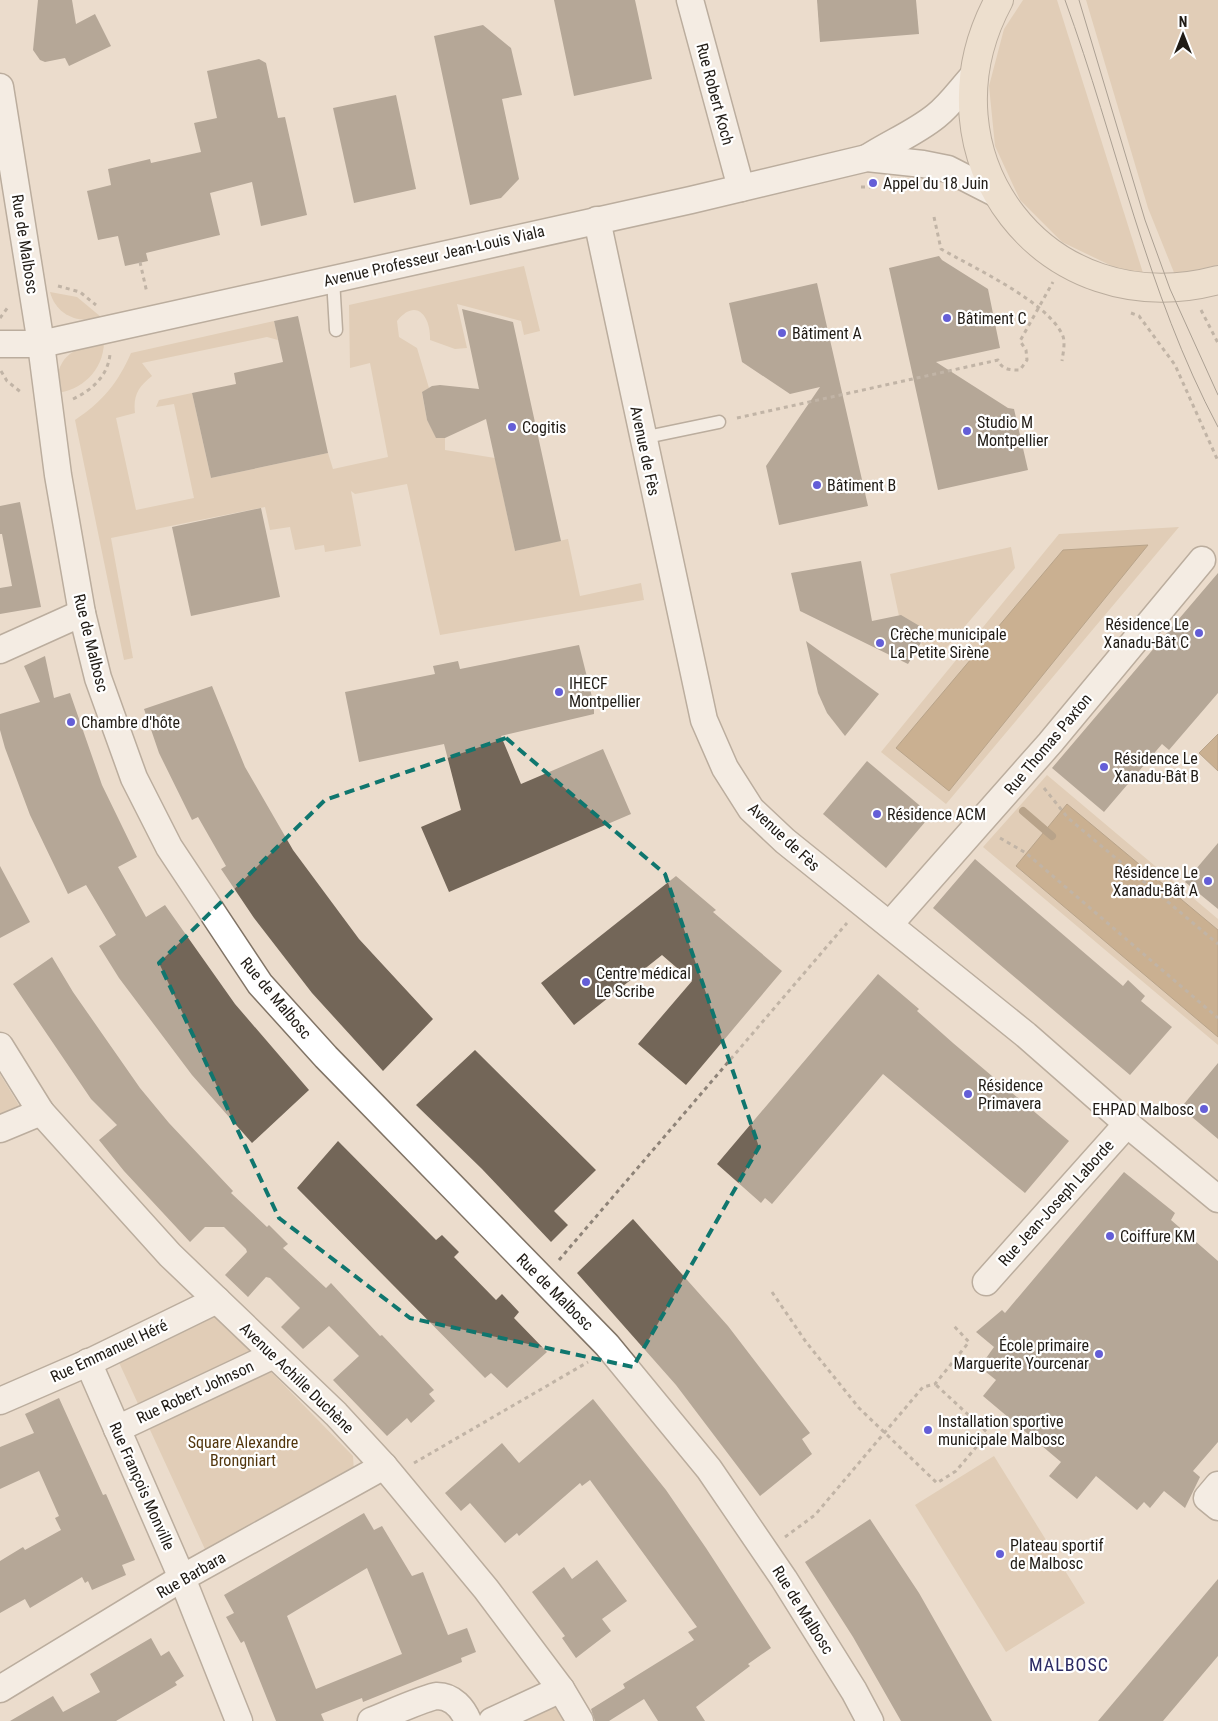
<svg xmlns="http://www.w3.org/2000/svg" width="1218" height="1721" viewBox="0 0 1218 1721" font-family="'Roboto Condensed',sans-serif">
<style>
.green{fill:#d4bb9d}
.water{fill:#a27b4a;stroke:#7b5e3a}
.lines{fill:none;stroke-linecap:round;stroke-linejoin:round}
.stream{stroke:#7b5e3a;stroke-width:8}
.building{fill:#736658;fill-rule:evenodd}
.lane-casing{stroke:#817466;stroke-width:15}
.street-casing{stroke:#817466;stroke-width:29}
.secondary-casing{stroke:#817466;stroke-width:30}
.path{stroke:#8e8378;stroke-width:3;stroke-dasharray:4 4;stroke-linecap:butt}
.lane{stroke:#fff;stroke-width:12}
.street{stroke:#fff;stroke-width:26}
.secondary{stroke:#f0e2d0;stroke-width:28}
.tram{stroke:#5e564d;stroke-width:1}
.marked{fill:none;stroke:#0f766e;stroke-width:4;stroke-dasharray:10 6;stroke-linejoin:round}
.poi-dot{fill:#645ed7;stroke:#fff;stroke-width:2}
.labels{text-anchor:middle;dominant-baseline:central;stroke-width:4.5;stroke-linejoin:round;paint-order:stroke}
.street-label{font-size:16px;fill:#201b15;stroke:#fff}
.poi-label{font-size:16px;fill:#201b15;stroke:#fff;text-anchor:start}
.park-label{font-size:16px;fill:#52360d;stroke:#fff}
.neighbourhood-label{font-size:18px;letter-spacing:1px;fill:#2b2963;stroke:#fff}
</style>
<rect width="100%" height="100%" fill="#ebdccc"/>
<g class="green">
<path d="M1023 0H1057L1143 273 1116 268 1062 242 1020 200 995 146 989 86 1004 29Z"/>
<path d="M1086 0H1218V265L1175 275 1148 208Z"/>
<path d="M524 266 540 331 524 335 521 321 457 304 467 348 455 349 430 340C431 316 416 297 397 321L399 337 417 348 429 388 422 393 427 420 436 437 445 438V450L495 458 515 551 568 539 580 596 641 583 644 600 440 635 407 484 355 494 351 491 361 546 325 552 324 545 295 550 290 527 270 530 265 507 111 538 133 658 124 660 75 420C102 402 118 383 131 353L274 321 278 340 267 337 142 363 152 376C138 387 133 396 135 413L116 418 136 510 194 498 174 404 156 407 159 400 192 393 211 478 328 453 333 469 388 457 370 363 350 368 349 305Z"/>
<path d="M50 292 77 297 101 317C79 325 56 315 50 292Z"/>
<path d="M104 343C103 370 82 391 55 393 57 357 69 348 104 343Z"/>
<path d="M1179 527 946 804 881 752 1059 534Z"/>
<path d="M1011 547 1015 568 935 661 921 643 928 631 899 616 890 574Z"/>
<path d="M1047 775 1218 919V1045L983 847Z"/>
<path d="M0 1074 20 1107 0 1116Z"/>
<path d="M211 1310 353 1456 354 1473 209 1558 116 1356Z"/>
<path d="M994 1456 1085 1603 1006 1652 915 1505Z"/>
<path d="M553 1702 565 1721H510Z"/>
</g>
<g class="water">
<path d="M1148 545 949 791 896 748 1063 550Z"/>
<path d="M1218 734V771L1199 753Z"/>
<path d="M1067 804 1218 930V1037L1016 866Z"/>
</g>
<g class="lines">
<path class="stream" d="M1023 811 1052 836"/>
</g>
<g class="building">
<path d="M38 0H72L76 24 95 14 111 46 69 66 65 58 45 62 40 60 33 50Z"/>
<path d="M554 0H635L652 79 574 96Z"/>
<path d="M817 0H916L919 34 820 42Z"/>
<path d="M483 25 511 48 522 95 502 99 519 179 501 198 470 205 434 36Z"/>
<path d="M259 59 266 63 278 118 285 117 307 215 261 226 252 182 210 193 220 235 146 253 148 261 125 266 118 236 98 240 87 191 111 185 108 169 150 159 151 163 201 152 194 123 217 118 207 71Z"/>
<path d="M396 95 416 189 354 203 333 108Z"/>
<path d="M939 256 942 260 988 289 1000 348 936 362 1008 408 1014 409 1028 470 938 490 889 268Z"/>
<path d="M817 283 868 506 779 525 766 466 820 387 790 394 742 362 729 303Z"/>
<path d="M462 309 513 322 561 541 515 551 486 419 445 438H436L427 420 422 392 432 386 440 385 479 389Z"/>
<path d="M298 316 328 453 211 478 192 393 236 384 234 373 283 362 274 321Z"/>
<path d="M20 502 41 607 0 614V588L12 586 2 534H0V506Z"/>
<path d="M261 508 280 597 191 616 172 527Z"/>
<path d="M861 561 872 621 901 615 928 631 908 664 800 611 791 573Z"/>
<path d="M1218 573V693L1169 750 1162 744 1104 812 1052 768Z"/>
<path d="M806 641 879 694 845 736 827 713 818 693Z"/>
<path d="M579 645 594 705V714L501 736 521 784 603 749 631 814 449 892 421 827 461 810 444 744 359 762 345 692 435 674 433 666 458 661 460 669Z"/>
<path d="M45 656 54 698 70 693 102 785 137 857 118 867 146 917 165 905 235 1004 309 1090 252 1143 192 1075 119 978 99 946 116 935 86 885 68 894 30 815 5 748 0 730V714L40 702 24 666Z"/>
<path d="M212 686 245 767 293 850 359 939 433 1019 383 1071 312 993 254 918 221 869 226 866 198 817 192 820 159 753 144 709Z"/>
<path d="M867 761 931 815 886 868 823 814Z"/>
<path d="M1218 843V909L1185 882Z"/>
<path d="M975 859 1123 986 1128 980 1145 996 1141 1001 1172 1027 1130 1075 933 908Z"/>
<path d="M0 866 30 922 0 938Z"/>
<path d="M676 876 716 910 713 912 782 971 686 1085 638 1044 692 981 662 955 574 1025 541 983Z"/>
<path d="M52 957 73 992 140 1088 169 1123 233 1191 231 1193 267 1227 269 1225 288 1244 283 1248 326 1288 331 1283 380 1336 382 1335 434 1390 429 1394 435 1401 411 1423 407 1418 387 1436 333 1380 359 1356 329 1326 303 1349 281 1327 300 1308 270 1278 266 1277 248 1297 225 1275 247 1252 246 1249 224 1227H205L190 1242 124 1171 99 1140 117 1125 91 1099 13 984Z"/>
<path d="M878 974 919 1009 917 1011 953 1043 1069 1141 1025 1193 883 1074 772 1204 765 1198 761 1203 717 1164Z"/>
<path d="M475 1050 596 1170 554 1211 568 1225 551 1242 482 1169 416 1105Z"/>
<path d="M1218 1063V1139L1192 1117 1195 1114 1184 1104Z"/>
<path d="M338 1141 436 1240 442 1235 459 1252 454 1257 496 1300 502 1294 519 1312 514 1318 547 1352 507 1388 491 1373 485 1378 297 1188Z"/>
<path d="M1124 1172 1175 1213 1171 1220 1218 1261V1442L1193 1471 1200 1477 1185 1508 1164 1491 1150 1508 1144 1502 1137 1510 1096 1476 1077 1499 1049 1476 1061 1462 983 1396 996 1380 986 1372 991 1367 984 1361 994 1347 976 1332 1002 1310 1005 1313Z"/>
<path d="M633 1219 728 1326 810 1433 802 1439 812 1454 760 1496 676 1385 577 1273Z"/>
<path d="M59 1398 103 1495 106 1494 135 1560 122 1565 126 1575 92 1590 88 1581 85 1583 82 1577 30 1608 25 1599 0 1613V1561L23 1547 25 1550 61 1530 55 1518 59 1516 39 1471 0 1489V1447L34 1433 25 1414Z"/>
<path d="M593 1399 666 1490 706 1548 771 1648 748 1664 750 1666 696 1707 705 1721H658L644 1699 609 1721H595L591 1709 625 1688 623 1684 694 1640 688 1632 697 1627 590 1480 582 1486 580 1483 519 1536 517 1533 505 1543 470 1503 461 1511 445 1493 502 1443 519 1463Z"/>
<path d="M364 1513 374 1530 382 1526 412 1576 423 1572 448 1635 467 1628 476 1652 461 1658 462 1662 363 1702 362 1698 321 1714 324 1721H276L244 1641 241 1643 226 1617 234 1613 224 1595ZM367 1568 402 1654 316 1689 287 1616Z"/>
<path d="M870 1519 919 1593 992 1721H901L853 1637 805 1562Z"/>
<path d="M597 1560 627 1601 602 1619 611 1631 576 1658 562 1638 565 1636 532 1592 564 1567 572 1579Z"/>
<path d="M1218 1579V1656L1163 1721H1098Z"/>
<path d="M151 1638 161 1656 169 1651 184 1676 175 1682 177 1685 162 1694 116 1721H10L53 1696 63 1712 100 1692 90 1674Z"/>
</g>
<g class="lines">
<defs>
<g id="lane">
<path d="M333 279 336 330"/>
<path d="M642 438 719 422"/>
</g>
<g id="street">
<path d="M690 0 741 188"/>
<path d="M0 87 41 344 58 475 82 613 98 678 134 778 169 847 260 984 326 1057 607 1345 709 1469 784 1579 854 1691 870 1721"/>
<path d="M867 158C890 143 915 133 936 116 950 105 961 89 973 76"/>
<path d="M597 220 704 720 725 768 751 809 785 841 1026 1035 1132 1128 1218 1199"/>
<path d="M0 344H41L691 200 867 158 923 164 948 169 997 194"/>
<path d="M0 650 82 613"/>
<path d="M890 924 1050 743 1202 560"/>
<path d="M0 1046 41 1112 170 1255 336 1414 384 1466 486 1589 561 1689 580 1721"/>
<path d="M0 1129 41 1112"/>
<path d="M986 1282 1127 1124"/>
<path d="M88 1362 182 1578 239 1721"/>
<path d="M0 1401 92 1361 217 1300"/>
<path d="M117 1429 274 1355"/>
<path d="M1218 1485 1207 1498 1218 1507"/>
<path d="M0 1689 182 1578 384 1466"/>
<path d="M371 1721C384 1716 426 1697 437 1696 453 1696 463 1709 468 1721"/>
<path d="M492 1721 561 1689"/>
</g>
<path id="secondary" d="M999 0C915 156 1046 326 1218 280"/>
</defs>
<use href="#lane" class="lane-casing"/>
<use href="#street" class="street-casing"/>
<use href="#secondary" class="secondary-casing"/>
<g class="path">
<path d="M861 187H875"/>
<path d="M934 217 941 249C974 268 1046 301 1062 334 1066 341 1063 353 1062 361"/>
<path d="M140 262 147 293"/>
<path d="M58 286 80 292 96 305"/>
<path d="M1201 310 1218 343"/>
<path d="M1131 313 1139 316 1175 365 1218 461"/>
<path d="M0 318 8 307"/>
<path d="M1 371 7 381 22 393"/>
<path d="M73 399C92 390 108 376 110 354"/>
<path d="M737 418 998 360C1002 370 1010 370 1020 370L1027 360 1026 350 1020 341 1053 282"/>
<path d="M1044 788 1068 818 1218 944"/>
<path d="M1000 838 1026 853 1218 1018"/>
<path d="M559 1260 847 923"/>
<path d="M772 1292 806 1342 859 1408 937 1483 956 1471 988 1433 935 1384"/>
<path d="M414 1463 588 1362"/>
<path d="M785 1537 815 1515 923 1387 935 1384 969 1342 953 1325"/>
</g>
<use href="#lane" class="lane"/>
<use href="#street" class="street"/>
<use href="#secondary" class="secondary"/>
<g class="tram">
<path d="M1065 0C1117 142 1146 292 1218 427"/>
<path d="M1079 0 1145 220 1170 289 1218 395"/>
</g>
</g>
<path d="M0 0H1218V1721H0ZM506 738 665 874 759 1147 633 1367 410 1318 279 1218 159 963 325 800Z" fill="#ebdccc" fill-opacity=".55" fill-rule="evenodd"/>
<path class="marked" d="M506 738 665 874 759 1147 633 1367 410 1318 279 1218 159 963 325 800Z"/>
<g class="poi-dot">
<circle cx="873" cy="183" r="5"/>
<circle cx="947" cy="318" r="5"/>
<circle cx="782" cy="333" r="5"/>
<circle cx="512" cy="427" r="5"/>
<circle cx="967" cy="431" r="5"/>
<circle cx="817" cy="485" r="5"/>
<circle cx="1199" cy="633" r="5"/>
<circle cx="880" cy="643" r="5"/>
<circle cx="559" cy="692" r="5"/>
<circle cx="71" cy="722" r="5"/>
<circle cx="1104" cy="767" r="5"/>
<circle cx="877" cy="814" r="5"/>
<circle cx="1208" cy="881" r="5"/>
<circle cx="586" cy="982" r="5"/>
<circle cx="968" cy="1094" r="5"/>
<circle cx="1204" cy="1109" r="5"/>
<circle cx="1110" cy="1236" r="5"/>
<circle cx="1099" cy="1354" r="5"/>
<circle cx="928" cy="1430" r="5"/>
<circle cx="1000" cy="1554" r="5"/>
</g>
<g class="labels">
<g class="street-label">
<text transform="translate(715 94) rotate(75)">Rue Robert Koch</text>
<text transform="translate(25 244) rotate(81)">Rue de Malbosc</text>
<text transform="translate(434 256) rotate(-13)">Avenue Professeur Jean-Louis Viala</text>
<text transform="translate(645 451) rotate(78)">Avenue de Fès</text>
<text transform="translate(91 643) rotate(76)">Rue de Malbosc</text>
<text transform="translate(1048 744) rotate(-50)">Rue Thomas Paxton</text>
<text transform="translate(784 837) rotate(43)">Avenue de Fès</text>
<text transform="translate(276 998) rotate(50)">Rue de Malbosc</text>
<text transform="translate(1056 1203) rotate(-48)">Rue Jean-Joseph Laborde</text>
<text transform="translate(555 1292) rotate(45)">Rue de Malbosc</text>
<text transform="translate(109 1351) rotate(-25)">Rue Emmanuel Héré</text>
<text transform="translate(297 1378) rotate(44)">Avenue Achille Duchène</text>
<text transform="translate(195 1392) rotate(-25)">Rue Robert Johnson</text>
<text transform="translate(142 1486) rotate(66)">Rue François Monville</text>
<text transform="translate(191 1575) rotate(-30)">Rue Barbara</text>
<text transform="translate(803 1610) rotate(58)">Rue de Malbosc</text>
</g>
<g class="poi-label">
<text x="883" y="183">Appel du 18 Juin</text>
<text x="957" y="318">Bâtiment C</text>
<text x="792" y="333">Bâtiment A</text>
<text x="977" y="422">Studio M<tspan x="977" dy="18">Montpellier</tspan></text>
<text x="522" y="427">Cogitis</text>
<text x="827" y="485">Bâtiment B</text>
<text x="1189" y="624" text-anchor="end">Résidence Le<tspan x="1189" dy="18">Xanadu-Bât C</tspan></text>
<text x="890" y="634">Crèche municipale<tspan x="890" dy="18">La Petite Sirène</tspan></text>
<text x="569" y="683">IHECF<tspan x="569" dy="18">Montpellier</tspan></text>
<text x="81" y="722">Chambre d'hôte</text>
<text x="1114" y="758">Résidence Le<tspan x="1114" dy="18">Xanadu-Bât B</tspan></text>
<text x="887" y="814">Résidence ACM</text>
<text x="1198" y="872" text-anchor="end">Résidence Le<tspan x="1198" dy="18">Xanadu-Bât A</tspan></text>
<text x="596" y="973">Centre médical<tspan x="596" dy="18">Le Scribe</tspan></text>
<text x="978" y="1085">Résidence<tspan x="978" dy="18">Primavera</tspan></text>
<text x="1194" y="1109" text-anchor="end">EHPAD Malbosc</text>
<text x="1120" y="1236">Coiffure KM</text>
<text x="1089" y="1345" text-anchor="end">École primaire<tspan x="1089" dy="18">Marguerite Yourcenar</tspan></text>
<text x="938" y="1421">Installation sportive<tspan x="938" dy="18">municipale Malbosc</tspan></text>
<text x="1010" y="1545">Plateau sportif<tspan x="1010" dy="18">de Malbosc</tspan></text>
</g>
<g class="park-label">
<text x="243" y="1442">Square Alexandre<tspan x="243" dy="18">Brongniart</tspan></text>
</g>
<g class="neighbourhood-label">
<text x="1069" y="1664">MALBOSC</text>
</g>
</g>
<g transform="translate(1183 35)" stroke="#ffffff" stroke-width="4" paint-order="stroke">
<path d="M0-4L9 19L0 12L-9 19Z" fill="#201b15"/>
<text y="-8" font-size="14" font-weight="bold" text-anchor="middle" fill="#201b15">N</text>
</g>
</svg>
